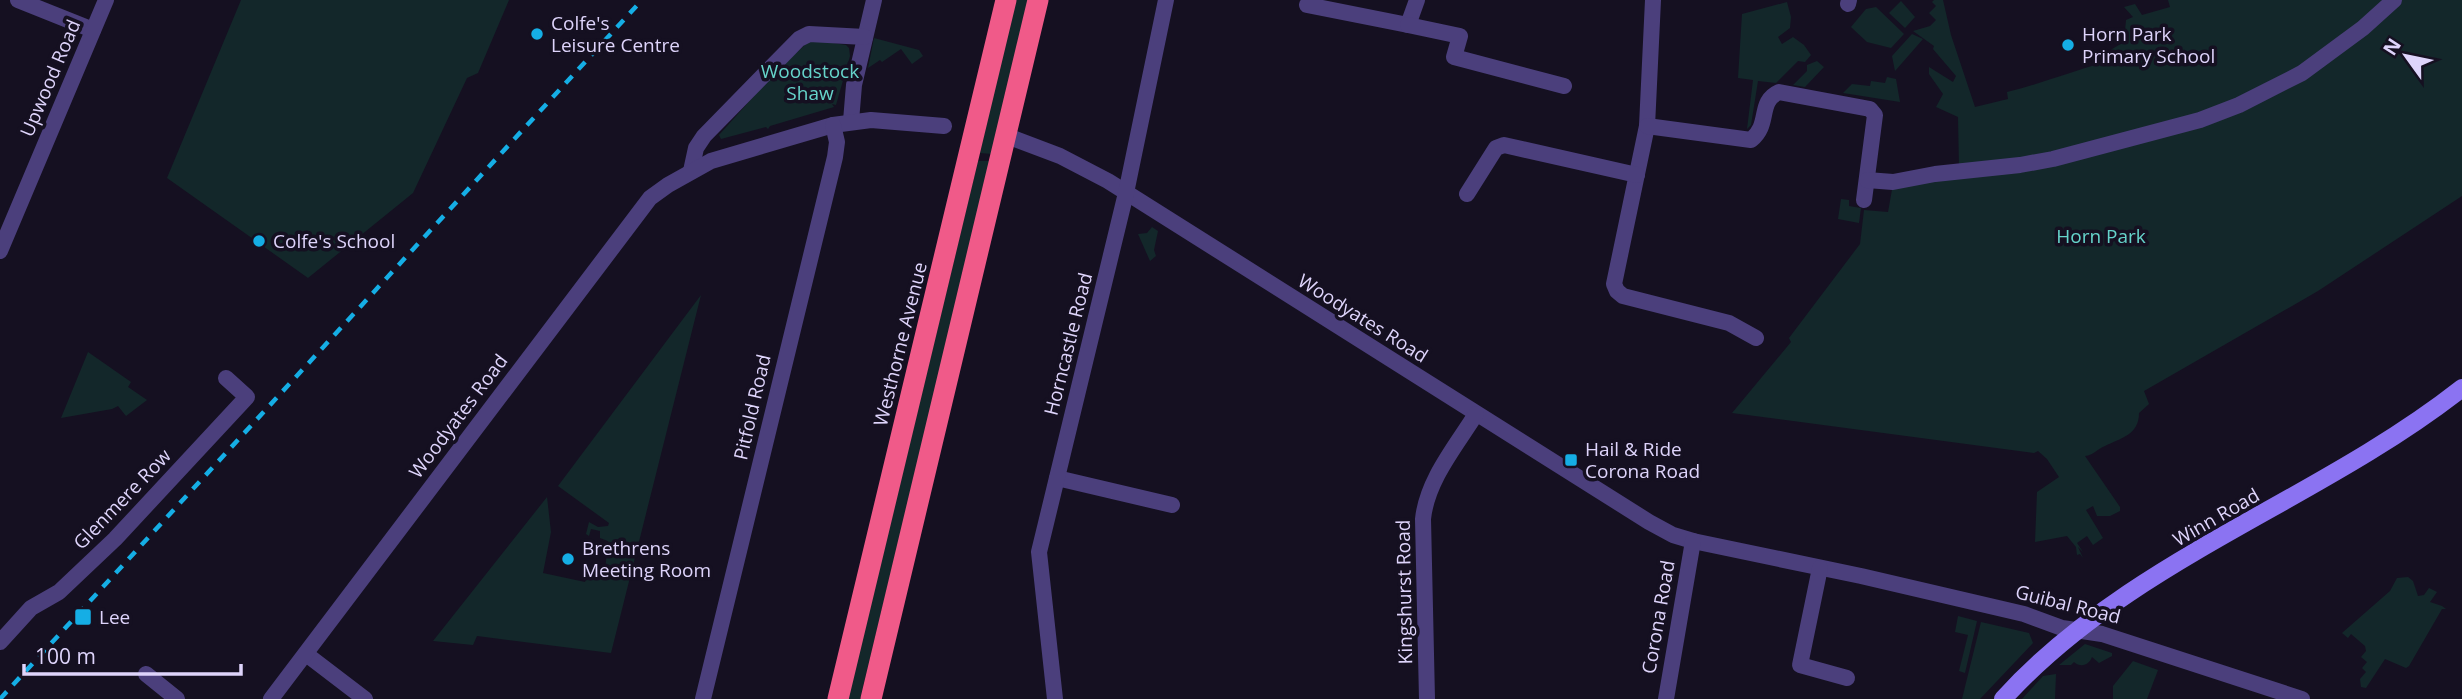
<svg xmlns="http://www.w3.org/2000/svg" width="2462" height="699" viewBox="0 0 2462 699" font-family="'Open Sans',sans-serif">
<style>
.green{fill:#13272a}
.lines{fill:none;stroke-linecap:round;stroke-linejoin:round}
.street{stroke:#4b3f7c;stroke-width:16}
.secondary{stroke:#8b73f2;stroke-width:18}
.highway{stroke:#f05a89;stroke-width:21}
.rail{stroke:#15aee5;stroke-width:4.5;stroke-dasharray:10 9;stroke-linecap:butt}
.poi-dot{fill:#15aee5;stroke:#151021;stroke-width:2.5}
.labels{text-anchor:middle;dominant-baseline:central;stroke-width:7;stroke-linejoin:round;paint-order:stroke}
.poi-label{font-size:19px;fill:#ded4fb;stroke:#151021;text-anchor:start}
.park-label{font-size:19px;fill:#66d4cb;stroke:#151021}
.street-label{font-size:19px;fill:#ded4fb;stroke:#151021}
</style>
<rect width="100%" height="100%" fill="#151021"/>
<g class="green">
<path d="M241 0H509L478 73 467 78 413 193 308 278 167 178Z"/>
<path d="M1014 0H1028L992 154 980 153Z"/>
<path d="M1934 0H1943L1951 35 1975 107 2008 99 2007 92C2040 84 2070 72 2102 63L2107 52 2124 42 2126 20 2133 17 2124 7 2135 4 2142 15 2170 7 2168 0H2462V196L2318 291 2144 391 2149 404 2139 413C2139 435 2121 438 2105 446 2097 449 2094 455 2085 456L2120 507V511L2110 516H2097L2093 506 2086 510 2103 538 2093 545 2087 536 2077 543 2083 552 2078 547 2083 558 2080 554 2077 555 2076 547 2067 536 2035 542 2037 492 2059 477 2047 459 2038 451 2034 453 1732 413 1791 342 1789 338 1860 244 1864 210 1888 212 1893 184 1959 168 1958 117 1936 107 1943 94 1929 74V67L1953 82 1956 76 1933 49 1934 46 1913 31 1930 26 1936 20 1929 13 1936 6 1932 2Z"/>
<path d="M1901 1 1915 17 1905 28 1889 13Z"/>
<path d="M1787 2 1791 17 1790 28 1778 37 1782 44 1793 37 1804 45 1811 55 1805 62 1798 61 1776 83 1758 81 1751 125 1747 129 1753 80 1738 78 1742 14Z"/>
<path d="M1876 7 1904 34 1891 48 1867 42 1851 27 1866 9Z"/>
<path d="M1912 34 1923 39 1895 71 1892 56Z"/>
<path d="M874 38 919 50 923 56 912 64 901 49 882 62 880 60 868 68Z"/>
<path d="M821 41 846 45 849 48 850 56 836 105 832 104 834 107 770 126 768 129 766 127 721 139 719 135 755 95V91L808 42Z"/>
<path d="M1817 61 1824 67 1805 87 1793 85 1807 71V65Z"/>
<path d="M1887 77 1896 79 1900 102 1843 93 1852 84 1870 86 1871 81 1885 83Z"/>
<path d="M978 161H991L860 699H848Z"/>
<path d="M1841 199 1849 200V206L1861 208 1859 223 1838 219Z"/>
<path d="M1152 227 1158 231 1154 250 1156 256 1150 261 1138 234 1147 233Z"/>
<path d="M701 295 611 653 477 636 473 645 433 641 547 497 551 532 543 573 585 582 591 567 605 571 608 541 600 538V531L591 529 589 536 586 534 589 522 598 527 608 526 609 523 558 486Z"/>
<path d="M88 352 131 382 128 387 147 400 126 416 118 406 112 409 61 418Z"/>
<path d="M2408 577 2413 581 2418 596 2424 595 2429 588 2437 592 2430 602 2442 606 2446 609H2442L2409 666 2406 668 2385 659 2366 688 2361 687 2360 679 2366 672 2362 668 2367 662 2361 657 2366 651 2365 646 2351 634 2348 638 2342 633 2390 591 2397 578Z"/>
<path d="M1958 616 1977 621 1965 673 1959 671 1968 635 1955 632Z"/>
<path d="M1981 622 2029 633 2033 643 1980 699H1962Z"/>
<path d="M2085 644 2112 653V656L2099 663 2092 657C2089 665 2081 668 2074 662L2071 665H2059Z"/>
<path d="M2133 661 2158 670 2147 699H2113V686Z"/>
<path d="M2056 674 2055 699H2022L2043 676Z"/>
</g>
<g class="lines">
<g class="street">
<path d="M18 0 93 30"/>
<path d="M1653 0 1647 126 1614 284 1617 291 1623 296 1729 323 1756 338"/>
<path d="M1848 4 1849 0"/>
<path d="M1307 5 1408 25 1417 0"/>
<path d="M1408 25 1460 36 1454 57 1564 86"/>
<path d="M851 121 854 85 874 0"/>
<path d="M1647 126 1751 140C1771 124 1757 102 1779 92L1870 109 1875 115 1864 200"/>
<path d="M1007 136 1060 156 1108 181 1649 522 1673 535 1693 541 1861 576 2024 614 2062 628 2102 634 2302 699"/>
<path d="M691 171 696 148 704 136 799 39 809 34 865 37"/>
<path d="M1867 180 1893 182 1935 174 2020 165 2053 159 2200 120 2239 105 2302 73 2363 28 2394 0"/>
<path d="M1467 194 1496 148 1504 145 1637 175"/>
<path d="M0 251 106 0"/>
<path d="M1057 478 1172 505"/>
<path d="M1820 568 1800 665 1847 678"/>
<path d="M0 642 31 608 59 592 115 539 247 397 226 378"/>
<path d="M306 654 365 699"/>
<path d="M146 674 177 699"/>
<path d="M271 699 650 198 668 185 711 161 833 125 871 120 944 126"/>
<path d="M703 699 835 157 837 142 833 125"/>
<path d="M1055 699 1039 552 1126 193 1166 0"/>
<path d="M1427 699 1423 519C1427 480 1456 446 1476 414"/>
<path d="M1666 699 1693 541"/>
</g>
<path class="secondary" d="M2003 699C2129 560 2317 502 2462 388"/>
<g class="highway">
<path d="M838 699 1006 0"/>
<path d="M871 699 1038 0"/>
</g>
<path class="rail" d="M0 699 642 0"/>
</g>
<g class="poi-dot">
<circle cx="537" cy="34" r="7"/>
<circle cx="2068" cy="45" r="7"/>
<circle cx="259" cy="241" r="7"/>
<rect x="1564" y="453" width="14" height="14" rx="3.5"/>
<circle cx="568" cy="559" r="7"/>
<rect x="74" y="608" width="18" height="18" rx="3.5"/>
</g>
<g class="labels">
<g class="poi-label">
<text x="551" y="23">Colfe's<tspan x="551" dy="22">Leisure Centre</tspan></text>
<text x="2082" y="34">Horn Park<tspan x="2082" dy="22">Primary School</tspan></text>
<text x="273" y="241">Colfe's School</text>
<text x="1585" y="449">Hail &amp; Ride<tspan x="1585" dy="22">Corona Road</tspan></text>
<text x="582" y="548">Brethrens<tspan x="582" dy="22">Meeting Room</tspan></text>
<text x="99" y="617">Lee</text>
</g>
<g class="park-label">
<text x="810" y="71">Woodstock<tspan x="810" dy="22">Shaw</tspan></text>
<text x="2101" y="236">Horn Park</text>
</g>
<g class="street-label">
<text transform="translate(50 78) rotate(-67)">Upwood Road</text>
<text transform="translate(1363 318) rotate(32)">Woodyates Road</text>
<text transform="translate(900 344) rotate(-76)">Westhorne Avenue</text>
<text transform="translate(1068 344) rotate(-76)">Horncastle Road</text>
<text transform="translate(752 407) rotate(-77)">Pitfold Road</text>
<text transform="translate(458 416) rotate(-53)">Woodyates Road</text>
<text transform="translate(122 499) rotate(-46)">Glenmere Row</text>
<text transform="translate(2216 517) rotate(-30)">Winn Road</text>
<text transform="translate(1404 592) rotate(-91)">Kingshurst Road</text>
<text transform="translate(2068 604) rotate(14)">Guibal Road</text>
<text transform="translate(1658 617) rotate(-80)">Corona Road</text>
</g>
</g>
<g transform="translate(2406 56) rotate(303)" stroke="#151021" stroke-width="5" paint-order="stroke">
<path d="M0-5L12 26L0 18L-12 26Z" fill="#ded4fb"/>
<text y="-10" font-size="19" font-weight="bold" text-anchor="middle" fill="#ded4fb">N</text>
</g>
<path d="M24 664v10h217v-10" fill="none" stroke="#ded4fb" stroke-width="3.5"/>
<text x="35" y="664" font-size="21" fill="#ded4fb" stroke="#151021" stroke-width="5" paint-order="stroke">100 m</text>
</svg>
